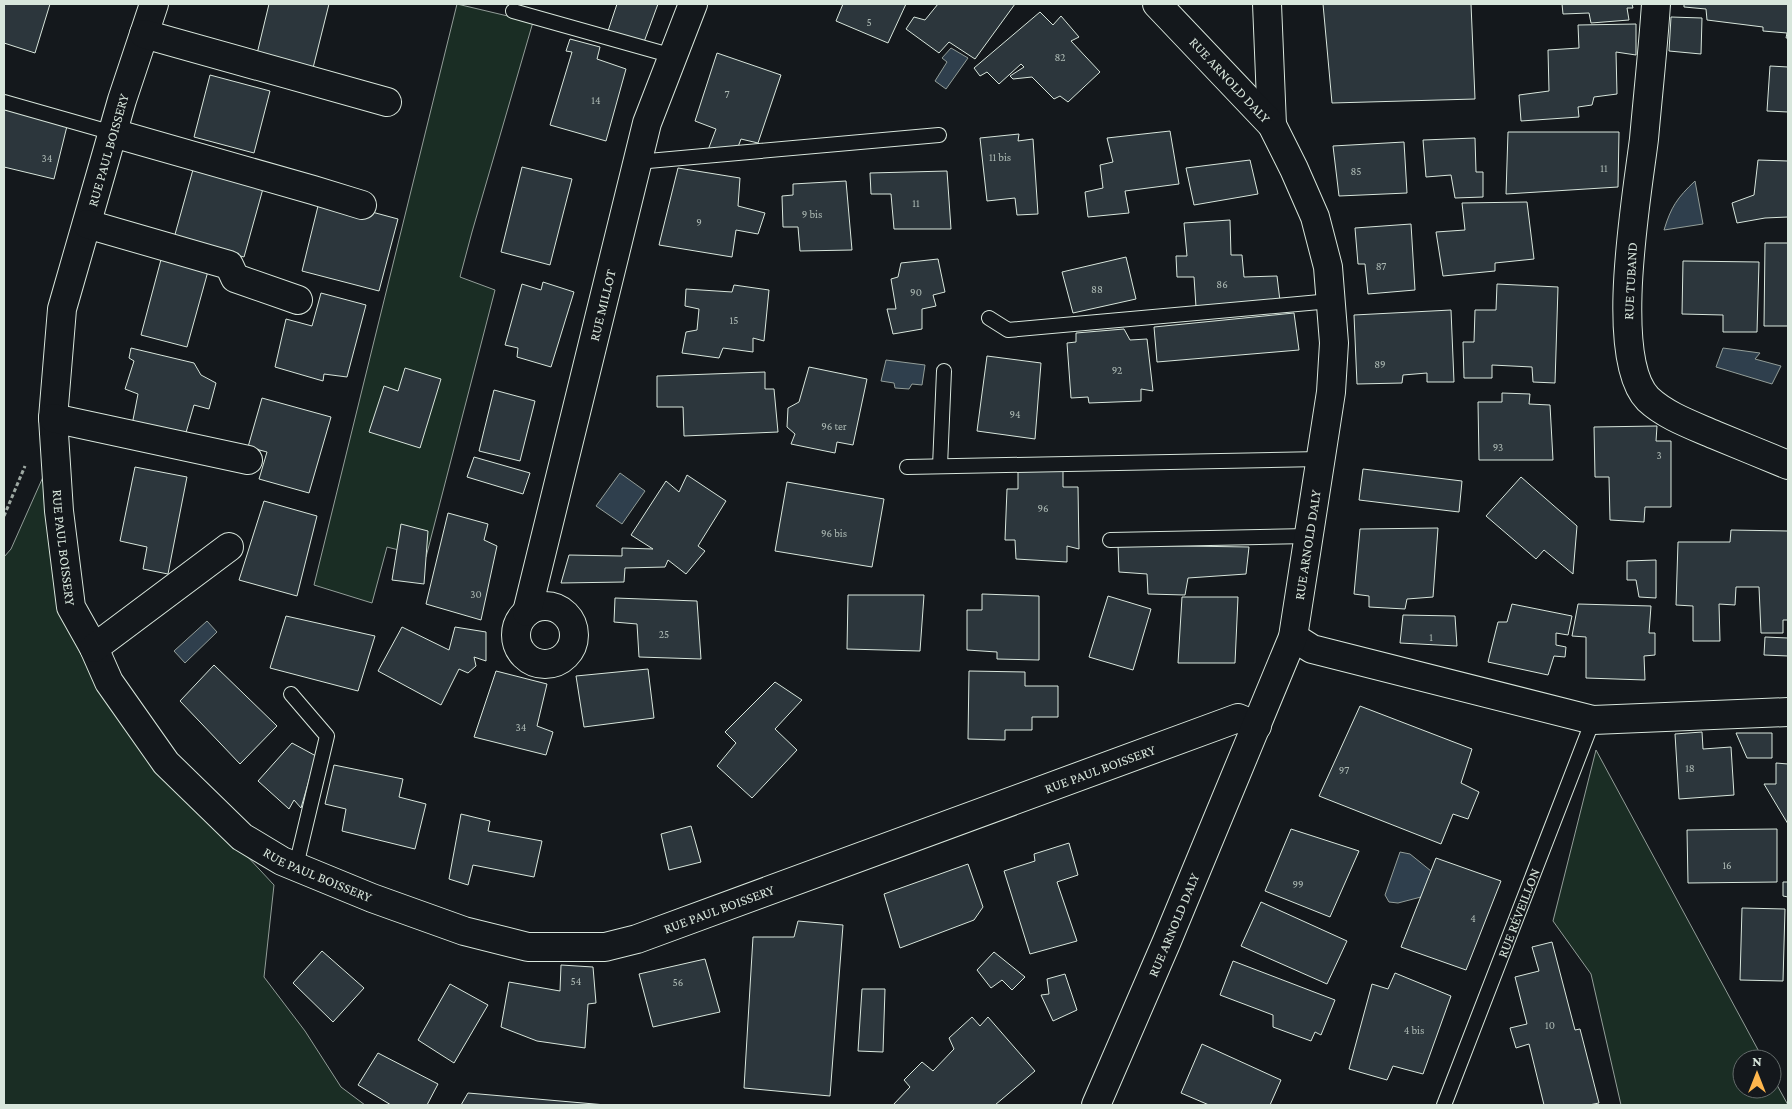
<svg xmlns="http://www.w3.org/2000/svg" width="1792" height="1109" viewBox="0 0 1792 1109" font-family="'Crimson Pro',serif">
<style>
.green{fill:#1a2d24;stroke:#939e99}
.water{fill:#2f3f4d;stroke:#939e99}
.building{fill:#2c363c;stroke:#d8e6dc}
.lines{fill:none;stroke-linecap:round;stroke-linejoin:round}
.service-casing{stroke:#d8e6dc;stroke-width:16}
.minor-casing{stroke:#d8e6dc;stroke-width:30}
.tertiary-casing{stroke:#d8e6dc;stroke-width:30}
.path{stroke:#9da8a2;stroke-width:3;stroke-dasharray:4 2.5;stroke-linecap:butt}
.service{stroke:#14181c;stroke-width:14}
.minor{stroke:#14181c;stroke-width:28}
.tertiary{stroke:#14181c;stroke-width:28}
.labels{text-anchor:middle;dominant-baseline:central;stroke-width:4;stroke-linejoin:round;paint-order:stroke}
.number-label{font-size:11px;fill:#adbab4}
.street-label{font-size:14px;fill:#d8e6dc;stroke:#14181c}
</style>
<rect width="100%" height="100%" fill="#14181c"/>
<g class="green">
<path d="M457 4 533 22 472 232 460 277 495 290 426 557 387 547 372 603 314 585Z"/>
<path d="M43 477 47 501 129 730 274 885 264 977 305 1031 341 1087 365 1105H4V557L11 549Z"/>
<path d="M1596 750 1763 1059H1742V1089H1772V1076L1788 1105H1621L1591 974 1553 921Z"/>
</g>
<g class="water">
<path d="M951 48 968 58 946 89 935 81 947 62 942 58Z"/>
<path d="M1695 181 1703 224 1664 230C1671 207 1677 198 1695 181Z"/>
<path d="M1723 348 1760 353 1755 359 1781 366 1772 384 1716 367Z"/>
<path d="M886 360 925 365 922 385 912 384 909 389 895 388 894 383 881 381Z"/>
<path d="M620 473 645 491 622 524 596 506Z"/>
<path d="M207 621 217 632 185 663 174 651Z"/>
<path d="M1400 852 1410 854 1431 871 1421 897 1398 903 1389 902 1385 895Z"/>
</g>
<g class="building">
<path d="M4 4H50L35 53 4 43Z"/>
<path d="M269 4H329L312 72 256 58Z"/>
<path d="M617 4H658L644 42 607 34Z"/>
<path d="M843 4H906L888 43 836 21Z"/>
<path d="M938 4H1015L975 59 949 42 939 53 906 29 914 17 925 20Z"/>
<path d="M1323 4H1471L1475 99 1332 103Z"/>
<path d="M1562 4H1632L1633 8H1627L1629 20 1591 23 1589 13 1563 14Z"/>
<path d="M1684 4H1788V38H1786L1787 33 1763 31V27L1707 20 1706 9 1684 7Z"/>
<path d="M1040 12 1053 25 1061 16 1079 37 1071 41 1100 72 1068 102 1060 96 1054 99 1032 77 1013 79 1010 76 1024 67 1021 64 999 84 987 72 980 76 974 68Z"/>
<path d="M1671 17 1702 18 1701 54 1669 51Z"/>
<path d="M1636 24V55L1616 52 1617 94 1594 97 1592 105 1578 107 1579 117 1521 121 1519 95 1549 91 1548 50 1579 48 1578 25Z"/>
<path d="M570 39 600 47 597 59 626 69 606 141 550 125 572 52 566 51Z"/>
<path d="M717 53 781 75 758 143 741 139 738 147 708 150 716 129 695 121Z"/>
<path d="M1770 66 1788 67V112L1767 111Z"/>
<path d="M210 75 270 91 254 153 194 137Z"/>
<path d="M4 106 68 122 54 179 4 167Z"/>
<path d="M1170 131 1179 184 1125 191 1129 213 1088 217 1085 192 1103 188 1100 165 1113 162 1107 138Z"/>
<path d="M1508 132H1619L1618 187 1506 194Z"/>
<path d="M1019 134 1018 141 1033 139 1038 214 1017 215 1015 198 987 201 980 138Z"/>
<path d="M1475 138 1476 172H1483V197L1455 198 1451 175 1426 177 1423 140Z"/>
<path d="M1404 142 1407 193 1339 196 1333 146Z"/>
<path d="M1250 160 1258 194 1194 205 1186 168Z"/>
<path d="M1758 160 1788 161V217L1765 218 1737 223 1732 203 1754 195Z"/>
<path d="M194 166 264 185 244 257 174 238Z"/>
<path d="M522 167 572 179 550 265 501 252Z"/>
<path d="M678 168 740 178 738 206 765 213 758 234 736 230 732 257 659 245Z"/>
<path d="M947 171 951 229H894L891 194H871L870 173Z"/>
<path d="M846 181 852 250 800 251 798 227H783L782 196 793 195V184Z"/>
<path d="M320 198 398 219 379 291 302 271Z"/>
<path d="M1527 202 1534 259 1495 263V271L1443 276 1436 232 1465 230 1462 203Z"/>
<path d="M1230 220 1231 255H1242L1244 277 1277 276 1280 301 1196 307 1194 277H1177L1176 256H1187L1184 223Z"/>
<path d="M1411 224 1415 290 1368 294 1365 264H1358L1355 228Z"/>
<path d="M1765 243H1788V326H1764Z"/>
<path d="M163 252 210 264 187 347 141 335Z"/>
<path d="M1126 257 1136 299 1073 313 1062 272Z"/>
<path d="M938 259 945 292 933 295 936 306 922 309V329L893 334 887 309H896L891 279 898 277 901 263Z"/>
<path d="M1683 261 1759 262 1757 332H1723V315L1682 314Z"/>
<path d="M543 282 574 292 551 367 517 357 518 348 505 345 522 284 541 290Z"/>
<path d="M1497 284 1558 287 1555 383 1533 382 1532 367 1492 365V378H1464L1463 342H1474L1475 310H1496Z"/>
<path d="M734 285 769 290 764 341 753 338V352L723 348 719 358 682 353 686 332 697 330 699 309 685 306 686 289 732 292Z"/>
<path d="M321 293 366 305 347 377 324 374 323 381 275 367 286 319 312 326Z"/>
<path d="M1451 310 1454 382H1427V373L1403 375 1402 383 1357 384 1354 315Z"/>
<path d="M1294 313 1299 350 1157 362 1154 327Z"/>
<path d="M1124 329 1130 340 1147 339 1153 391 1141 389V401L1089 403 1088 397 1071 398 1067 343 1076 342V333Z"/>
<path d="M131 348 194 363 201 375 216 383 209 409 194 405 185 436 132 425 138 394 125 389 134 361 129 358Z"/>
<path d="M987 356 1041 363 1035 439 977 431Z"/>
<path d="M809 367 867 379 853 445 837 442 835 453 791 444 795 434 787 427 788 408 799 402Z"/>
<path d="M405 368 441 379 420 448 369 432 384 386 398 391Z"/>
<path d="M765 372V389H774L778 432 684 436 683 407H657V376Z"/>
<path d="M494 390 535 401 520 461 479 451Z"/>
<path d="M1502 393 1530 394 1529 404 1550 405 1553 460H1479L1478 402H1502Z"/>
<path d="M262 398 331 417 309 493 259 479 267 452 248 447Z"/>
<path d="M1657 426 1656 441H1671V507H1645L1644 522 1610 520 1609 477H1595L1594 427Z"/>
<path d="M474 457 530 473 523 494 467 477Z"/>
<path d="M135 467 187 477 168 574 143 569 147 547 120 541Z"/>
<path d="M1363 469 1462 481 1459 512 1359 500Z"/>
<path d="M1018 471H1063V487H1078L1079 549 1067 546V562L1016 559 1015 540H1005L1007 489H1018Z"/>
<path d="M687 475 726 501 698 546 705 551 686 574 668 560 665 567 625 568 624 582 561 583 569 555 622 556V548L653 549 631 535 666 481 679 492Z"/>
<path d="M1521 477 1577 526 1573 574 1544 550 1536 559 1486 516Z"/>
<path d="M787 482 884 499 872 567 775 551Z"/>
<path d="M264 501 317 516 297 596 239 580Z"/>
<path d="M448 513 488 524 484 540 497 546 481 620 426 604Z"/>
<path d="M401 524 428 531 424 584 392 580Z"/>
<path d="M1438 528 1433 597 1407 599 1405 609 1369 607V596L1354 594 1360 529Z"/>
<path d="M1731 530 1788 531V620H1783V633H1761L1759 587H1736L1735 605 1719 604 1720 641H1693V606L1676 605 1678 542H1730Z"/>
<path d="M1118 545 1249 547 1246 574 1188 578 1185 595 1148 594 1147 574 1119 572Z"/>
<path d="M1656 560V598L1639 597 1636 580H1627V561Z"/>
<path d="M982 594 1039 596V660L997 659V652L967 650V610H982Z"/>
<path d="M848 595H924L920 651 847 649Z"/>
<path d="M1108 596 1151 609 1133 670 1089 657Z"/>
<path d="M1182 597H1238L1235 663H1178Z"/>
<path d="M615 598 697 601 701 659 639 657 637 624 614 622Z"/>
<path d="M1512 604 1572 616 1568 635 1556 633V645L1566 647 1565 657 1554 656 1548 675 1488 662 1498 622H1507Z"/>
<path d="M1578 604 1651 606 1649 633H1655V655L1644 656 1645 680 1586 678V637L1572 636Z"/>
<path d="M1403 615 1455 616 1457 646 1400 643Z"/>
<path d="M286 616 375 636 358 691 270 668Z"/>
<path d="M402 627 449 650 455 627 486 632V661L474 657 476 666 468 673 459 669 441 705 378 671Z"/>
<path d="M1765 637 1788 638V656L1764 655Z"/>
<path d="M214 665 277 726 240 764 180 701Z"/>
<path d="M648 669 654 718 584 727 576 676Z"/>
<path d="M496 671 547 684 537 726 553 732 546 755 474 737Z"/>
<path d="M969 671 1025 672V686H1058V717H1032V730H1005V740L968 739Z"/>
<path d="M775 682 802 700 775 729 797 750 752 798 717 766 736 743 725 732Z"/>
<path d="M1360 706 1472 749 1461 783 1479 792 1468 819 1453 814 1441 844 1319 796Z"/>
<path d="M1702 732 1703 749 1731 747 1734 795 1679 799 1675 734Z"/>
<path d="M1736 733H1772V758H1747Z"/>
<path d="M292 743 316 756 301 808 294 800 289 809 258 781Z"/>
<path d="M1776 763 1788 764V824L1764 784H1776Z"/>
<path d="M334 765 403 779 399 797 426 804 415 849 342 831 346 809 325 804Z"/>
<path d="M461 814 490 821 488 831 542 841 534 877 473 865 468 885 449 879Z"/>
<path d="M691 826 701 862 669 870 661 834Z"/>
<path d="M1291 829 1359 851 1330 917 1265 891Z"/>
<path d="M1777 829V882L1688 883 1687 830Z"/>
<path d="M1069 843 1078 875 1057 882 1077 941 1030 954 1004 871 1035 861 1034 854Z"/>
<path d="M1436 858 1501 881 1466 970 1401 947Z"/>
<path d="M968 864 983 907 974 920 900 948 884 894Z"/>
<path d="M1783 882H1788V897L1783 896Z"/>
<path d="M1261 902 1347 941 1327 984 1241 946Z"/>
<path d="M1742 908 1785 909 1783 981 1740 980Z"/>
<path d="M798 921 843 925 830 1096 744 1088 753 937H794Z"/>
<path d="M1552 942 1575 1030 1580 1029 1599 1103 1589 1105H1544L1529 1044 1516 1048 1510 1028 1527 1024 1515 977 1539 971 1532 947Z"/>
<path d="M322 951 364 988 333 1022 293 983Z"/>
<path d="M994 952 1025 977 1012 990 1002 980 991 988 977 970Z"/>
<path d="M705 959 720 1012 653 1027 639 974Z"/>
<path d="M1233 961 1335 1000 1321 1035 1315 1032 1311 1041 1273 1027V1015L1220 995Z"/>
<path d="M561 965 593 967 596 1003 588 1004 585 1048 537 1041 501 1027 509 982 560 991Z"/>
<path d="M1395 973 1451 996 1423 1074 1393 1066 1387 1080 1349 1069 1372 984 1388 989Z"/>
<path d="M1065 974 1077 1010 1053 1021 1041 995 1049 994 1047 979Z"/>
<path d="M450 984 488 1005 454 1063 418 1040Z"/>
<path d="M862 989H885L883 1052 858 1051Z"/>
<path d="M972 1017 980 1026 988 1017 1035 1071 995 1105H893L910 1087 904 1080 922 1062 933 1071 954 1049 949 1038Z"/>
<path d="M1202 1044 1281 1080 1270 1105H1209L1181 1093Z"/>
<path d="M378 1053 438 1084 427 1105H391L358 1085Z"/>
<path d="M468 1093 606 1105H461Z"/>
</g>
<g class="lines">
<defs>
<g id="service">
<path d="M513 11 673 56"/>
<path d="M4 102 113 133"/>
<path d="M637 162 939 135"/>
<path d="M989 318 1008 330 1331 301"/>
<path d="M940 466 944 371"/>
<path d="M907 467 1320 459"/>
<path d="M1110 540 1308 536"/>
<path d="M291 694 327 736 296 866"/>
<path id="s1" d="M1444 1105 1593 720"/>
</g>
<g id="minor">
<path id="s2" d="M154 4 122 100 62 309 53 418 59 511 71 607 94 648 109 682 166 763 242 837 282 861 372 898 464 931 528 947H605L637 939 1238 718 1257 726"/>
<path d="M1267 4 1272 125"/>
<path d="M1656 4C1653 49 1648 94 1644 139 1637 196 1608 358 1648 399 1666 416 1692 425 1715 435 1739 445 1764 455 1788 465"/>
<path d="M144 34 387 102"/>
<path d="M113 133 313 190 362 205"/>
<path d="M87 224 229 265 235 278 298 300"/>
<path d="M53 418 248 460"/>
<circle cx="545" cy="635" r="29"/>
<path id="s3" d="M527 612 647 123 693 4"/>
<path d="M1293 637 1312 649 1593 720 1788 712"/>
<path d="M94 648 229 547"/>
</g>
<g id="tertiary">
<path id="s4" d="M1096 1105 1167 941 1293 637 1331 392 1334 343 1328 267 1315 217 1294 169 1272 125 1157 4"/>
</g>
</defs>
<use href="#service" class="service-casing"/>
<use href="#minor" class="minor-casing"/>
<use href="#tertiary" class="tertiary-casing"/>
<path class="path" d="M4 516 25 466"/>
<use href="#service" class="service"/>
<use href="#minor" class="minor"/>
<use href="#tertiary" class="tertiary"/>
</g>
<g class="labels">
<g class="number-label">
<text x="869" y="22">5</text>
<text x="1060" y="57">82</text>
<text x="727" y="94">7</text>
<text x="596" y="100">14</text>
<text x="1000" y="157">11 bis</text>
<text x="47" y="158">34</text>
<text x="1604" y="168">11</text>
<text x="1356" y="171">85</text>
<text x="916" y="203">11</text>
<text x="812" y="214">9 bis</text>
<text x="699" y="222">9</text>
<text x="1381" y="266">87</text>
<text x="1222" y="284">86</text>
<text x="1097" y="289">88</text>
<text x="916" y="292">90</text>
<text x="734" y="320">15</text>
<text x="1380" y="364">89</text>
<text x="1117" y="370">92</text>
<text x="1015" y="414">94</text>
<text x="834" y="426">96 ter</text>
<text x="1498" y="447">93</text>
<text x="1659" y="455">3</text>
<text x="1043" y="508">96</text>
<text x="834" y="533">96 bis</text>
<text x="476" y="594">30</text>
<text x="664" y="634">25</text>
<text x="1431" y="637">1</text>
<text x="521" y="727">34</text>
<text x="1690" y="768">18</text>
<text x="1344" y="770">97</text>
<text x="1727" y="865">16</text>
<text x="1298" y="884">99</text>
<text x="1473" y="918">4</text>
<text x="576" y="981">54</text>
<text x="678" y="982">56</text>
<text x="1550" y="1025">10</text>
<text x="1414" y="1030">4 bis</text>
</g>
<g class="street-label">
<text transform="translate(1230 80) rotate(47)">RUE ARNOLD DALY</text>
<text transform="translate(108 150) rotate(-74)">RUE PAUL BOISSERY</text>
<text transform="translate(1630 281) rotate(-87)">RUE TUBAND</text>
<text stroke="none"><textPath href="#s3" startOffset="316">RUE MILLOT</textPath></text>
<text stroke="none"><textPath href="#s4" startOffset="601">RUE ARNOLD DALY</textPath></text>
<text stroke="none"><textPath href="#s2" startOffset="558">RUE PAUL BOISSERY</textPath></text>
<text stroke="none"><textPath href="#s2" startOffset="1818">RUE PAUL BOISSERY</textPath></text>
<text stroke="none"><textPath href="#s2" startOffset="992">RUE PAUL BOISSERY</textPath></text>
<text stroke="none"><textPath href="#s2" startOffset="1412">RUE PAUL BOISSERY</textPath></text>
<text stroke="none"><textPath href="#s1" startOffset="206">RUE RÉVEILLON</textPath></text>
<text stroke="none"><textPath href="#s4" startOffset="196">RUE ARNOLD DALY</textPath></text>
</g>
</g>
<rect width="1792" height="1109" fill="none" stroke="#d8e6dc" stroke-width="10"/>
<g transform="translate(1757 1074)"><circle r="24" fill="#14181c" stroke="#626a69"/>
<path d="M0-4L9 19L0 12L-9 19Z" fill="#ffb74d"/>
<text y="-8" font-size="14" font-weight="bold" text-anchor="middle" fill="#d8e6dc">N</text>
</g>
</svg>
